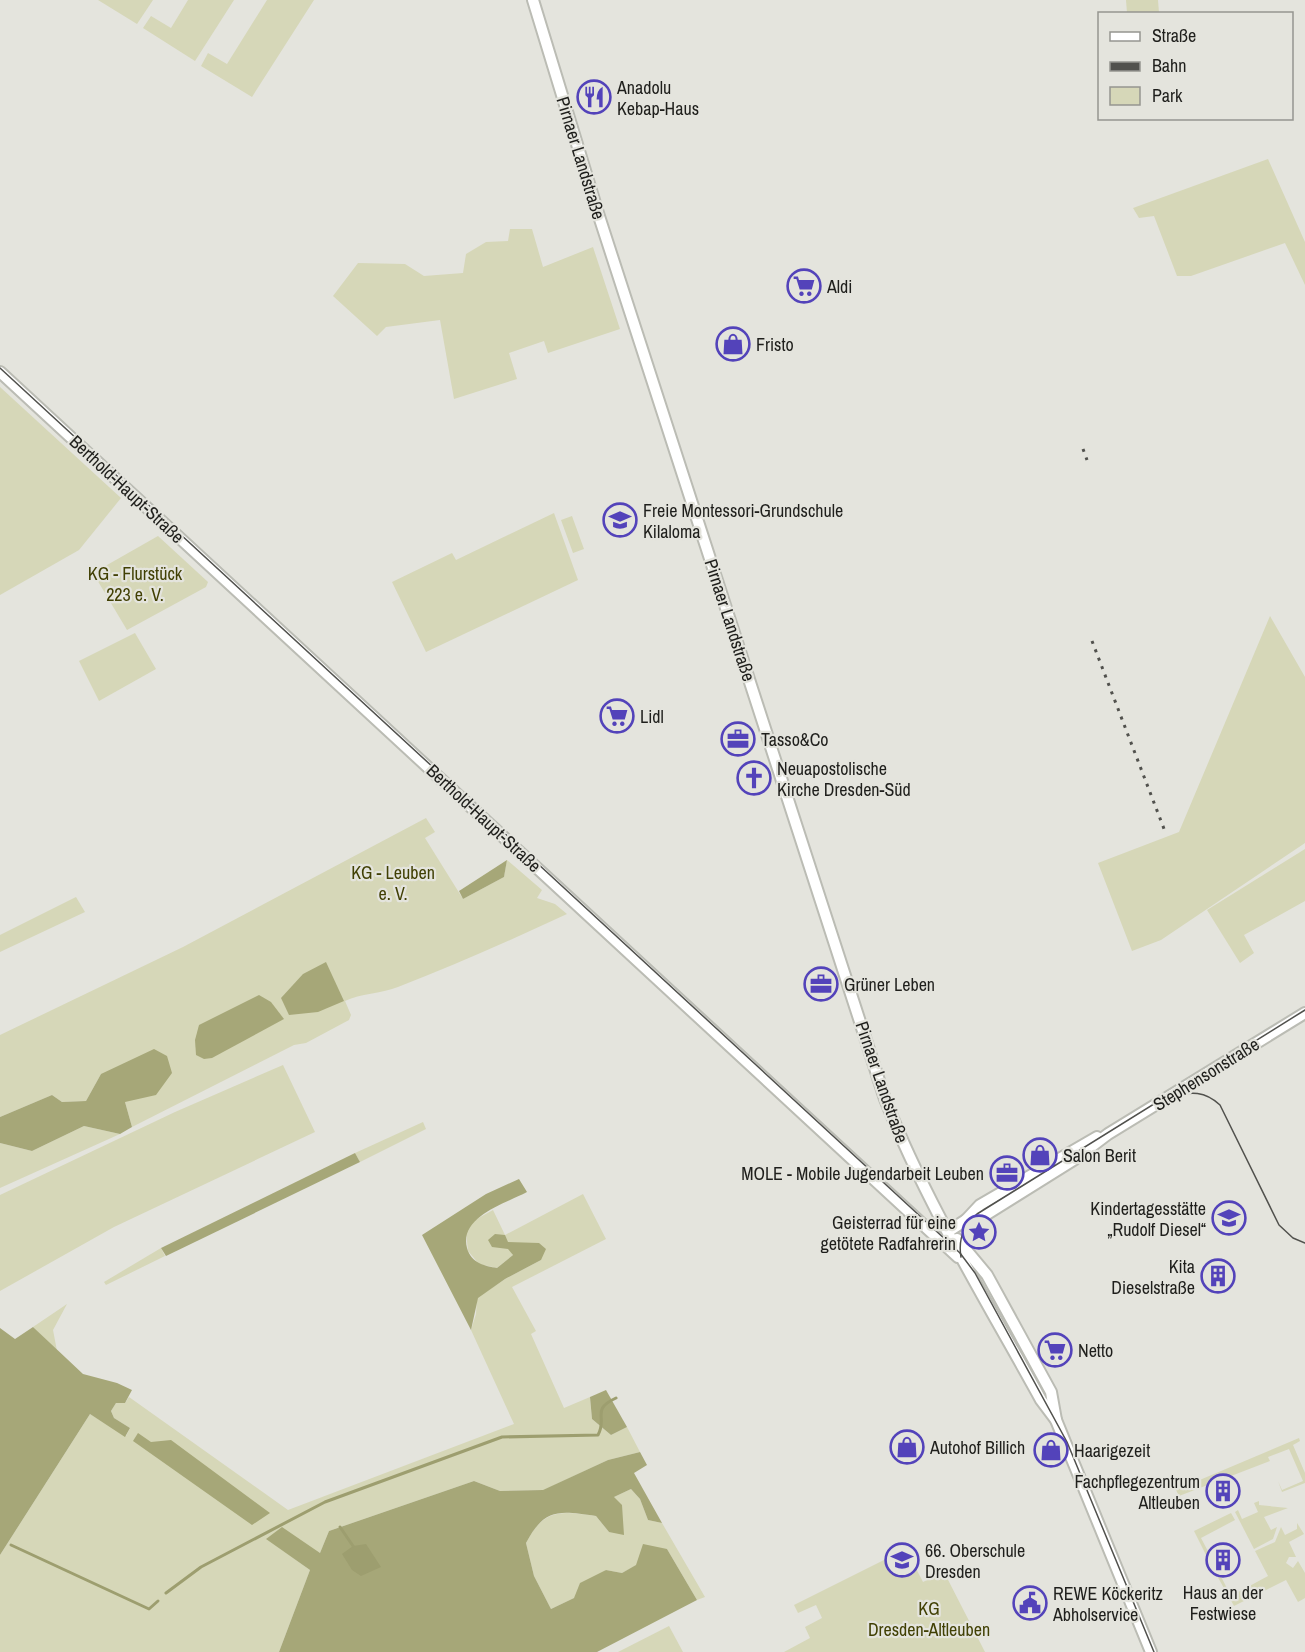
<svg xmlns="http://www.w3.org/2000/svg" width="1305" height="1652" viewBox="0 0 1305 1652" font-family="'Archivo Narrow',sans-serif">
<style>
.green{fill:#d6d7b8}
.forest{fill:#a6a778}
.water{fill:#9d9e6f}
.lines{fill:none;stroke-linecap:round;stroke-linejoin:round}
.stream{stroke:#9d9e6f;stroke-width:3}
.tertiary-casing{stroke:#bbbcb4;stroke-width:14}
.tertiary{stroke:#fff;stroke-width:10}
.tram{stroke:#51514d;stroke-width:1.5}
.rail{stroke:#51514d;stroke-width:3;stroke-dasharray:3 6;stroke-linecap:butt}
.labels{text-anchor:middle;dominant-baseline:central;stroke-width:4.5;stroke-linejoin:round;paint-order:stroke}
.poi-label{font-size:18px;fill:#1f1f1c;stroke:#e4e4dd;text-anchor:start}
.street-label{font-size:18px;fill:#1f1f1c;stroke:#e4e4dd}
.park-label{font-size:18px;fill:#414004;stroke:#e4e4dd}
</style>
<rect width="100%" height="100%" fill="#e4e4dd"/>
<g class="green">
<path d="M98 0H153L137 24Z"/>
<path d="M188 0H234L195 61 143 28 151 16 171 28Z"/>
<path d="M267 0H314L252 97 201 66 208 53 227 64Z"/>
<path d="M1126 0H1158L1159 13H1127Z"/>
<path d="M1268 159 1305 242V285L1285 243 1191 276H1177L1154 216 1139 218 1133 208Z"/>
<path d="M510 229H532L543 267 593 247 620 329 548 353 544 341 509 353 517 379 454 399 440 320 386 327 377 336 333 296 358 263 405 264 424 276 463 273 466 254 486 242 508 241Z"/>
<path d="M0 387 121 498 79 550 0 595Z"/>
<path d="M554 513 578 580 426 652 392 582 452 553 456 560Z"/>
<path d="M572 516 584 549 573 553 561 520Z"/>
<path d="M158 536 208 582 206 587 127 630 93 573Z"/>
<path d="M1270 616 1305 677V843L1161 940 1132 951 1098 863 1179 832Z"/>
<path d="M135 633 156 669 99 701 79 661Z"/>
<path d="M426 818 435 832 425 838 463 899 504 877 507 860 542 890 537 898 555 904 567 914C511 940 455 965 398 987 380 994 361 993 345 1001L351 1015 349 1020 306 1043 294 1045 132 1127 125 1102 101 1074 86 1101 62 1102 52 1095 0 1117V1035L183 947Z"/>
<path d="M1305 849V901L1244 935 1254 953 1240 963 1207 910Z"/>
<path d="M76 897 85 912 0 952V935Z"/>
<path d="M283 1065 315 1132 114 1227 0 1291V1195L175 1112Z"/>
<path d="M423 1122 426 1129 360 1162 355 1153Z"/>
<path d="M84 1126 120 1134 0 1188V1143L32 1151Z"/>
<path d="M583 1194 606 1239 512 1287 536 1331 531 1334 564 1408 590 1397 592 1419 611 1435 627 1427 640 1452 608 1460 544 1490 500 1491 474 1481 329 1531 320 1553 267 1539 310 1570 279 1652H0V1555L90 1414 126 1436 130 1428 114 1418 111 1411 116 1403H125L129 1397 288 1510 514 1424 471 1330 476 1314 477 1298 505 1279 541 1260 509 1249 513 1255 497 1268 479 1264 468 1251 466 1232 473 1221 493 1210 505 1235Z"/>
<path d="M161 1248 165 1256 106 1285 104 1282Z"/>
<path d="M67 1304 53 1330 57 1351 33 1327Z"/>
<path d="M1299 1438 1300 1441 1293 1445 1305 1473V1483L1282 1492 1278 1481 1282 1490 1303 1481 1289 1449 1268 1457 1270 1461 1179 1496 1176 1490Z"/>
<path d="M631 1489 640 1499 648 1520 662 1523 705 1597 697 1600 667 1549 622 1573 606 1570 574 1598 551 1609 534 1576 526 1543C544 1508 561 1511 596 1516L609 1532 614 1497Z"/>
<path d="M1259 1501V1505L1288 1508 1264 1517 1271 1530 1277 1527 1273 1539 1254 1549 1235 1512 1238 1510 1242 1519 1258 1512 1254 1503Z"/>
<path d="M1231 1513 1235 1520 1201 1538 1211 1557 1208 1559 1194 1531Z"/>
<path d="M1297 1523 1304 1534 1289 1542 1296 1557H1289L1286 1563 1293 1568 1298 1561 1305 1573V1598L1298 1602 1286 1580 1234 1606 1211 1565 1214 1563 1231 1596 1268 1576 1255 1551 1275 1542 1281 1527 1285 1535 1297 1529Z"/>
<path d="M906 1549 923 1582 944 1572 985 1652H784L810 1638 805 1627 822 1618 816 1605 798 1613 794 1605Z"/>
<path d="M669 1626 683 1652H618Z"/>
</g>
<g class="forest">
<path d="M507 860 504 877 463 899 459 891Z"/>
<path d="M326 962 344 1001 318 1012 289 1015 281 998 303 974Z"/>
<path d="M259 995 271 1002 284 1019 212 1058 204 1059 196 1055 195 1040 199 1025Z"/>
<path d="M154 1049 167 1056 172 1073 156 1095 125 1102 132 1127 120 1134 84 1126 32 1151 0 1143V1117L52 1095 62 1102 86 1101 101 1074Z"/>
<path d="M355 1153 360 1162 166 1256 161 1248Z"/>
<path d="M519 1179 527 1192C504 1204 459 1217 467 1248 471 1263 485 1266 497 1268L513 1255 508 1249 492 1247 488 1240 495 1234 505 1235 508 1242 539 1243 546 1249 541 1260 505 1279 478 1298 471 1330 422 1235 486 1194Z"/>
<path d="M33 1327 83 1374 117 1383 132 1390 125 1403H116L111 1411 114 1418 130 1428 125 1437 90 1414 0 1555V1328L15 1339Z"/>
<path d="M606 1390 627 1427 611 1435 592 1419 590 1397Z"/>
<path d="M138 1433 151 1442 171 1440 270 1513 252 1525 133 1441Z"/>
<path d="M640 1452 647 1465 634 1473 662 1523 648 1520 640 1499 631 1489 614 1497 622 1505 624 1535 609 1532 596 1516C560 1511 545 1507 526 1543L534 1576 551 1609 574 1598 580 1583 606 1570 622 1573 636 1565 643 1544 667 1549 697 1600 597 1652H279L310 1570 266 1539 282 1527 320 1553 329 1531 474 1481 500 1491 543 1490 608 1460Z"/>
</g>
<path class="water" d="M366 1544 381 1567 361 1576 352 1570 342 1554 353 1546Z"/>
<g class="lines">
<g class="stream">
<path d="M340 1527 353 1546"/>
<path d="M11 1545 149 1609 158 1601"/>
<path d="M166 1593 201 1567 325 1502 502 1437 598 1435C608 1417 590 1410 616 1398"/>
</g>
<defs>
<g id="tertiary">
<path d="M533 0 598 213 885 1099C926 1203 987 1302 1041 1400L1056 1420 1151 1652"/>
<path d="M0 372 958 1257"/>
<path d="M966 1220 980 1205 1097 1137"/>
<path d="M949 1231 966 1220 987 1214 1075 1159 1108 1134 1305 1013"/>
<path d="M957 1239 987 1275 1051 1392 1056 1420"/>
</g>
</defs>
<use href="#tertiary" class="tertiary-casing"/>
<use href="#tertiary" class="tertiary"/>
<g class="tram">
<path d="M0 368 960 1253 975 1273 1067 1442 1154 1652"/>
<path d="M1172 1097C1191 1091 1205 1091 1220 1105L1279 1225 1293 1238 1305 1243"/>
<path d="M961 1257C958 1240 964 1225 977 1214L1305 1010"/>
</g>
<g class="rail">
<path d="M1083 449 1087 460"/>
<path d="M1092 641 1166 834"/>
</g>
</g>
<defs>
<symbol id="restaurant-ring" viewBox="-11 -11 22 22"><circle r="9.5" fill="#e4e4dd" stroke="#5343ba" stroke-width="1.5"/><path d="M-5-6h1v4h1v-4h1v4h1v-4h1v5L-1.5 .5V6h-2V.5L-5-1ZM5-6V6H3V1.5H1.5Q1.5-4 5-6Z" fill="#5343ba"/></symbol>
<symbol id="supermarket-ring" viewBox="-11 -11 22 22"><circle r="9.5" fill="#e4e4dd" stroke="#5343ba" stroke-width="1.5"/><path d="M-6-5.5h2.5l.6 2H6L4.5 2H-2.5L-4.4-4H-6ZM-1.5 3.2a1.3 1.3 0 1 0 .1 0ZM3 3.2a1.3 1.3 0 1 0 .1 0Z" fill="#5343ba"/></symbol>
<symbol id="shop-ring" viewBox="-11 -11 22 22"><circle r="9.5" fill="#e4e4dd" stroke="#5343ba" stroke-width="1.5"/><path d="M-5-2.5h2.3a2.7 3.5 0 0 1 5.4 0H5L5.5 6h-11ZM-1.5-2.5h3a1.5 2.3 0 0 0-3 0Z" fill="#5343ba"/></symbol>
<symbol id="school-ring" viewBox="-11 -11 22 22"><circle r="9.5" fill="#e4e4dd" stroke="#5343ba" stroke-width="1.5"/><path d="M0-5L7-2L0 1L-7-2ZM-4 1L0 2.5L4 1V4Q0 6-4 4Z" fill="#5343ba"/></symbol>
<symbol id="office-ring" viewBox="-11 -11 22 22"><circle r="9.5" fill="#e4e4dd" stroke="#5343ba" stroke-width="1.5"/><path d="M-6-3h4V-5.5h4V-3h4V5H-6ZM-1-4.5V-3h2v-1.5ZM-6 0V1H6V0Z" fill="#5343ba"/></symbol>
<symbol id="church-ring" viewBox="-11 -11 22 22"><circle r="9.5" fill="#e4e4dd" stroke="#5343ba" stroke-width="1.5"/><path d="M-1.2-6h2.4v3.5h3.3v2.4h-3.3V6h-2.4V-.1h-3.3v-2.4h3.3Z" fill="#5343ba"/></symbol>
<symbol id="sight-ring" viewBox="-11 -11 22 22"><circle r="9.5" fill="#e4e4dd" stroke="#5343ba" stroke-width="1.5"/><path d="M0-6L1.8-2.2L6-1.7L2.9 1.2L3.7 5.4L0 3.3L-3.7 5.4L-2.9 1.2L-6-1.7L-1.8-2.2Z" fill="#5343ba"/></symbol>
<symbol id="building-ring" viewBox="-11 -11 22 22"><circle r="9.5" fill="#e4e4dd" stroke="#5343ba" stroke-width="1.5"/><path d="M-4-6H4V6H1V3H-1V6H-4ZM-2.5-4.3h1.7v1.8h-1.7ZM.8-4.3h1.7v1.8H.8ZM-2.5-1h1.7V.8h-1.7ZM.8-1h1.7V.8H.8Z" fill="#5343ba"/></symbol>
<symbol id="civic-ring" viewBox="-11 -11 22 22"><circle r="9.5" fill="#e4e4dd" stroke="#5343ba" stroke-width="1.5"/><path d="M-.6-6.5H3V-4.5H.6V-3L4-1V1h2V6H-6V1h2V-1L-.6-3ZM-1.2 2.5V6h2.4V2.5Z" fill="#5343ba"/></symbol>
</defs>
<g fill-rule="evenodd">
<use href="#restaurant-ring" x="575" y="78" width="38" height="38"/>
<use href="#supermarket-ring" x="785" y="267" width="38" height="38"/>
<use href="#shop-ring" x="714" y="325" width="38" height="38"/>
<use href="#school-ring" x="601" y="501" width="38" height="38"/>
<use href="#supermarket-ring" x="598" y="697" width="38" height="38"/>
<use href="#office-ring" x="719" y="720" width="38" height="38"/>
<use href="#church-ring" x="735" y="759" width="38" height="38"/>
<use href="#office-ring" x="802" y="965" width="38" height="38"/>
<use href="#shop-ring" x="1021" y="1136" width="38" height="38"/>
<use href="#office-ring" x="988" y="1154" width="38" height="38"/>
<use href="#school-ring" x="1210" y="1199" width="38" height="38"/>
<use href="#sight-ring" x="960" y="1213" width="38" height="38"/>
<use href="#building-ring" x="1199" y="1257" width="38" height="38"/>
<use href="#supermarket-ring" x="1036" y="1331" width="38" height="38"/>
<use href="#shop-ring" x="888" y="1428" width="38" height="38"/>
<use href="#shop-ring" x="1032" y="1431" width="38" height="38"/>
<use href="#building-ring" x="1204" y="1472" width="38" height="38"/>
<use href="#school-ring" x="883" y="1541" width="38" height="38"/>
<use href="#building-ring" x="1204" y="1541" width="38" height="38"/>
<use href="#civic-ring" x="1011" y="1584" width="38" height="38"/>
</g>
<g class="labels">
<g class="poi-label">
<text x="617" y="87">Anadolu<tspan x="617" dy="21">Kebap-Haus</tspan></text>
<text x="827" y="286">Aldi</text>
<text x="756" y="344">Fristo</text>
<text x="643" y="510">Freie Montessori-Grundschule<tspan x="643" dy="21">Kilaloma</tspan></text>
<text x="640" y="716">Lidl</text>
<text x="761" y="739">Tasso&amp;Co</text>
<text x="777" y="768">Neuapostolische<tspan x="777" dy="21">Kirche Dresden-Süd</tspan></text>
<text x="844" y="984">Grüner Leben</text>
<text x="1063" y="1155">Salon Berit</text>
<text x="984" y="1173" text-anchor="end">MOLE - Mobile Jugendarbeit Leuben</text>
<text x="1206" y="1208" text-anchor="end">Kindertagesstätte<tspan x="1206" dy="21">„Rudolf Diesel“</tspan></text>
<text x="956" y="1222" text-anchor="end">Geisterrad für eine<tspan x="956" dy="21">getötete Radfahrerin</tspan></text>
<text x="1195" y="1266" text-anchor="end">Kita<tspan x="1195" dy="21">Dieselstraße</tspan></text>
<text x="1078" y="1350">Netto</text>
<text x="930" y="1447">Autohof Billich</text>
<text x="1074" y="1450">Haarigezeit</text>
<text x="1200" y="1481" text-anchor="end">Fachpflegezentrum<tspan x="1200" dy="21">Altleuben</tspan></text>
<text x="925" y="1550">66. Oberschule<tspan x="925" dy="21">Dresden</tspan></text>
<text x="1223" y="1592" text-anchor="middle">Haus an der<tspan x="1223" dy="21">Festwiese</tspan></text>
<text x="1053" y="1593">REWE Köckeritz<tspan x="1053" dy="21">Abholservice</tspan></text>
</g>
<g class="street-label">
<text transform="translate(581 158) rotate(73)">Pirnaer Landstraße</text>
<text transform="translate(127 489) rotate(43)">Berthold-Haupt-Straße</text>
<text transform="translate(730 620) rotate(72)">Pirnaer Landstraße</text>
<text transform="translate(484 818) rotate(43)">Berthold-Haupt-Straße</text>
<text transform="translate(1206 1074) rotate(-32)">Stephensonstraße</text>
<text transform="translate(882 1082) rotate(71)">Pirnaer Landstraße</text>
</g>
<g class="park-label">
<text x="135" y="573">KG - Flurstück<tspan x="135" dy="21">223 e. V.</tspan></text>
<text x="393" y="872">KG - Leuben<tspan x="393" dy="21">e. V.</tspan></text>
<text x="929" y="1608">KG<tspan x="929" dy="21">Dresden-Altleuben</tspan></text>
</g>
</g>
<rect x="1098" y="12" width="195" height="108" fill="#e4e4dd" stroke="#959590" stroke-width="1.5"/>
<rect x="1110" y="32" width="30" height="9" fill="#ffffff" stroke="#959590" stroke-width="1.5"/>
<text x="1152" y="42" font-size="18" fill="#1f1f1c">Straße</text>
<rect x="1110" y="62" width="30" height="9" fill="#51514d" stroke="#959590" stroke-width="1.5"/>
<text x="1152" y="72" font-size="18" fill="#1f1f1c">Bahn</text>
<rect x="1110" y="87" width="30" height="18" fill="#d6d7b8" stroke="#959590" stroke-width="1.5"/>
<text x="1152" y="102" font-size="18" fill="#1f1f1c">Park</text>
</svg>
